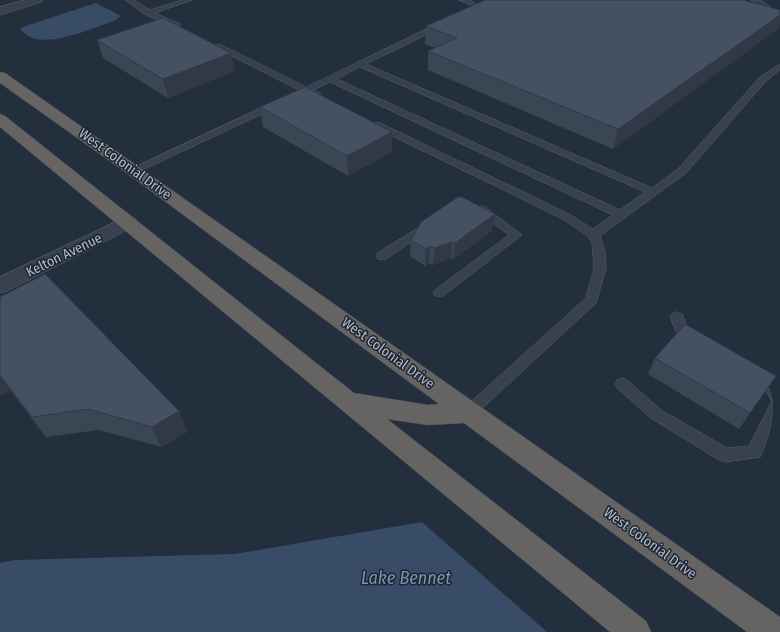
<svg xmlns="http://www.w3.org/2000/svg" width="780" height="632" viewBox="0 0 780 632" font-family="'Fira Sans Condensed',sans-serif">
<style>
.water{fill:#394c67}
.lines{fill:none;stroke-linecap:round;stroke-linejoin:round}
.service-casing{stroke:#565f6c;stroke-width:1}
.minor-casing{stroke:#565f6c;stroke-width:1}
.tertiary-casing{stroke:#565f6c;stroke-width:1}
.trunk-casing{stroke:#434c59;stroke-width:1}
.service{fill:#38414e;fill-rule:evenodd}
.minor{fill:#38414e;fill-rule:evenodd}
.tertiary{fill:#38414e;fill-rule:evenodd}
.trunk{fill:#656462;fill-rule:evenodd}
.wall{fill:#3b4654}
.shaded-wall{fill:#303945}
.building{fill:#455162;stroke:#303945}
.labels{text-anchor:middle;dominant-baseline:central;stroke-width:3;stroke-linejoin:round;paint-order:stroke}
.street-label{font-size:14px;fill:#b4bcc9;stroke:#1d2633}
.near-water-label{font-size:18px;font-style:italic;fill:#7c92b1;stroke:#1d2633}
</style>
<rect width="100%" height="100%" fill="#242f3e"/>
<g class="water">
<path d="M96 3 121 16 114 21C91 28 36 55 20 28Z"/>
<path d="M422 522 547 632H0V563L15 560 235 554Z"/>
</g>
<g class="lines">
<defs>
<g id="service">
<path d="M126 0H134L150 10 182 0H192L155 13 180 24V28H177L146 15Z"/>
<path d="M459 0H469L479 5 476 7Z"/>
<path d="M751 0 762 1 780 14V20Z"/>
<path d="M439 23 446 25 366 64 652 188 678 169 760 77 780 64V70L766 81 686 173 600 236 605 251 606 268 596 303 474 416 469 418 464 416 462 412 464 408 586 298 594 268 592 243 588 236 561 218 374 127V123H380L569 214 593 229 613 215 330 82 313 90 321 94V98H315L306 93 299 94V90L212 46 219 44 306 87ZM360 67 645 192 620 210 337 79Z"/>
<path d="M276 101 280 104 279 106 138 172 134 173 129 170Z"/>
<path d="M481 206 485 207 522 235 443 296H435L433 293 435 290 509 235 477 211 476 209 477 207Z"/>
<path d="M427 223 433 226 431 228 386 259H378L376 256 378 253Z"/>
<path d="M677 312 682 314 691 336 696 337 698 341 696 345 691 346 681 343 670 317 672 314Z"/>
<path d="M755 371C780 387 774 427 760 457L725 462 719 460 651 418 617 388 615 384 617 380 622 378 627 380 661 410 727 448 749 446 772 401 765 390 750 381 748 377 750 373Z"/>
</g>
<path id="minor" d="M128 216 135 218 137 222 135 226 7 291 0 293V277Z"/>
<path id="tertiary" d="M25 0H43L41 2 0 15V7Z"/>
<path id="trunk" d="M0 72 5 73 780 617V632H747L464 423 428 425 387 419 646 621 651 632H610L0 127V114L5 116 354 393 428 405 439 404 128 174 0 83Z"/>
</defs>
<use href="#service" class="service-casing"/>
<use href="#minor" class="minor-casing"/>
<use href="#tertiary" class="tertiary-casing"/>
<use href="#trunk" class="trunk-casing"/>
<use href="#service" class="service"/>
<use href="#minor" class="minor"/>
<use href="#tertiary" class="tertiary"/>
<use href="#trunk" class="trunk"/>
</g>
<g class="wall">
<path d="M426 26 779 28 613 149 428 70V51L435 48 425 44Z"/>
<path d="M97 40 235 71 168 98 103 58Z"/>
<path d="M260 107 392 152 348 176 263 127Z"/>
<path d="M492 231 453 259 451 258 433 265 429 263 425 266 410 256 411 240Z"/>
<path d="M0 297 179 411 187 432 161 447 99 430 46 437 10 390 0 396Z"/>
<path d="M655 358 776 376 739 429 648 374Z"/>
</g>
<g class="shaded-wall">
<path d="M780 15V25L779 28 613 149 618 129Z"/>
<path d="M231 53 235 71 168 98 163 79Z"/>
<path d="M392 132V152L348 176 347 156Z"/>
<path d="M495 214 492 231 453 259 455 243Z"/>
<path d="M452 242 451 258 433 265 435 248Z"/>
<path d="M430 246 429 263 425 266 426 249Z"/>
<path d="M0 376 10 390 0 396Z"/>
<path d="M179 411 187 432 161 447 152 427Z"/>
</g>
<g class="building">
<path d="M485 0H743L780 10V15L618 129 428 51 457 38 426 26Z"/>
<path d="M163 18 231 53 163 79 97 40Z"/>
<path d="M305 87 392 132 347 156 260 107Z"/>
<path d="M458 197H462L495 214 455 243 452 242 435 248 430 246 426 249 411 240 421 222Z"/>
<path d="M45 274 179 411 152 427 88 409 32 417 0 375V297Z"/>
<path d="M685 324 776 376 750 413 655 358Z"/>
</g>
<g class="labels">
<g class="street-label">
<text transform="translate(125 164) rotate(36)">West Colonial Drive</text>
<text transform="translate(64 255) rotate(-26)">Kelton Avenue</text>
<text transform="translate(388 353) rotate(36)">West Colonial Drive</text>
<text transform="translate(650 543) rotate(36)">West Colonial Drive</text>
</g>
<g class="near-water-label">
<text x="406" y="578">Lake Bennet</text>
</g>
</g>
</svg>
